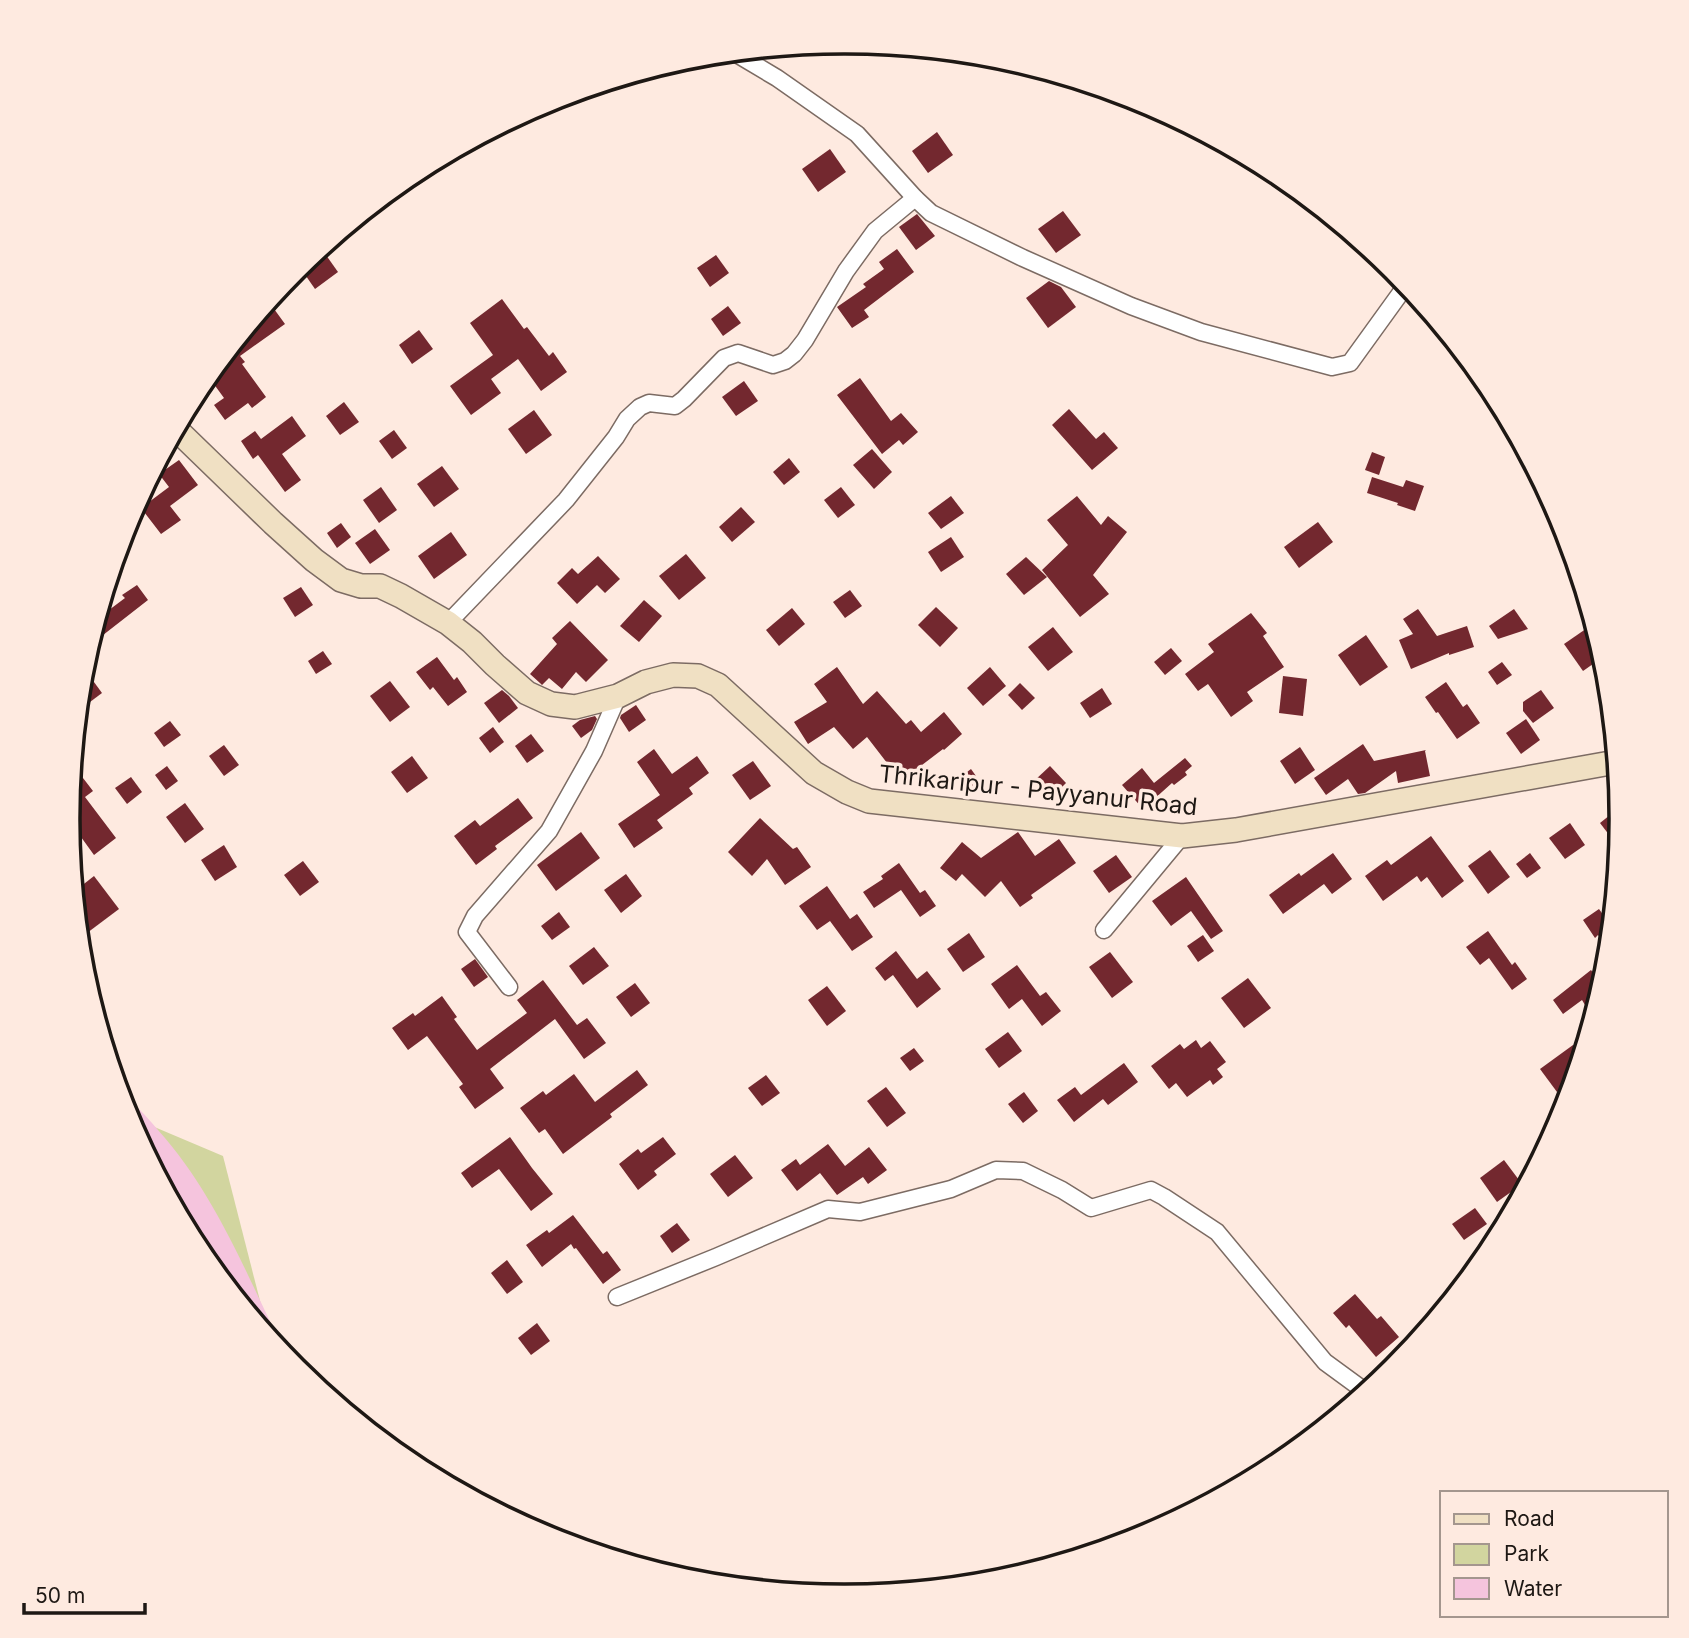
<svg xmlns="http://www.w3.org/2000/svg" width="1689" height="1638" viewBox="0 0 1689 1638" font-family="Inter,sans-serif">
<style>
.green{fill:#d2d59f}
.water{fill:#f5c4dd}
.building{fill:#73282f}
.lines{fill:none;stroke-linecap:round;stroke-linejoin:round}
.minor-casing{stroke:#7c6b63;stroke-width:19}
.secondary-casing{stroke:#7c6b63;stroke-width:26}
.minor{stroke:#fff;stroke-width:16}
.secondary{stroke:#f0e0c3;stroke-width:23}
.labels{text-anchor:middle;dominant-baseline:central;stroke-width:7;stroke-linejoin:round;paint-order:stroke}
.street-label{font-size:24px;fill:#1e1814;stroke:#feeae0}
.rim{fill:none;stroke:#1e1814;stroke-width:3.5}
</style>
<rect width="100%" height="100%" fill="#feeae0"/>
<path class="green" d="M126 1115 223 1156 269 1336 198 1250Z"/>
<path class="water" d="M119 1093C135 1103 146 1116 158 1130 211 1189 241 1261 275 1332L277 1347 198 1250 127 1116Z"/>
<g class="building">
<path d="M937 132 953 155 928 173 912 151Z"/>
<path d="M830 149 846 172 818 192 802 169Z"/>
<path d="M1063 211 1081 235 1056 253 1038 229Z"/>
<path d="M917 214 935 236 916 250 899 227Z"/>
<path d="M321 248 338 272 315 289 299 266Z"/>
<path d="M897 249 914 272 864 310 869 317 852 328 837 307 866 287 863 284 884 269 879 262Z"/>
<path d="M716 255 729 273 710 287 697 268Z"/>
<path d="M1049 281 1061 287 1076 307 1048 328 1026 298Z"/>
<path d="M502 299 524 329 527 327 549 356 553 352 567 372 541 391 518 359 491 379 501 393 471 415 450 386 493 355 470 323Z"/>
<path d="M269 302 285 324 240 356 245 362 242 364 266 397 252 408 248 403 225 420 214 405 224 398 208 376Z"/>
<path d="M728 306 741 323 723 336 711 319Z"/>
<path d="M419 330 433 349 412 364 399 345Z"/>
<path d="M860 378 891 421 901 413 918 432 903 445 899 440 882 454 837 395Z"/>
<path d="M744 381 758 401 736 416 722 397Z"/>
<path d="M344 402 359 422 340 435 326 416Z"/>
<path d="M1069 409 1096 439 1104 432 1118 448 1092 470 1052 425Z"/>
<path d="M534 410 552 435 526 454 508 429Z"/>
<path d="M292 416 306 436 282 454 301 480 285 492 258 455 253 459 241 441 255 431 261 439Z"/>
<path d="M394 430 407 448 392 459 379 441Z"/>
<path d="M872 449 892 472 874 489 853 465Z"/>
<path d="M1372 452 1385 457 1379 475 1365 470Z"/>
<path d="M789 458 800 472 784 485 773 472Z"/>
<path d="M179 460 198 485 170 506 181 520 161 534 141 508 169 487 159 474Z"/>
<path d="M442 466 459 489 434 507 417 484Z"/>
<path d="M1372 477 1403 487 1406 480 1424 486 1415 511 1397 505 1398 503 1367 493Z"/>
<path d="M381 487 397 510 379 523 363 500Z"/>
<path d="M841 487 855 505 838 518 824 500Z"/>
<path d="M951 496 964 513 941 529 928 513Z"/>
<path d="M1077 496 1101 525 1108 516 1127 532 1093 575 1109 594 1080 617 1042 570 1068 545 1047 520Z"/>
<path d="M741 507 755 522 732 542 719 527Z"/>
<path d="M1318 522 1333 542 1299 568 1284 547Z"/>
<path d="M341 523 351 537 337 548 327 533Z"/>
<path d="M375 529 390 550 370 564 355 543Z"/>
<path d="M451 532 467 555 434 579 418 556Z"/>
<path d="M951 537 964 557 941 572 928 552Z"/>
<path d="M686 554 706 578 679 600 659 576Z"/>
<path d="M598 556 620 579 605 593 597 585 577 604 557 583 572 568 578 574Z"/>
<path d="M1026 557 1047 577 1024 595 1006 574Z"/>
<path d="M137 585 148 600 89 646 97 619 125 598 122 595Z"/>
<path d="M301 587 313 605 295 617 283 598Z"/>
<path d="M850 590 862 606 845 618 833 602Z"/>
<path d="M644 600 662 616 639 642 620 626Z"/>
<path d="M936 607 958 628 940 647 918 625Z"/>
<path d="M792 608 805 624 779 646 766 630Z"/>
<path d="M1418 609 1437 636 1467 626 1474 647 1449 655V653L1411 669 1399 640 1413 634 1403 619Z"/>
<path d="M1514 609 1528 629 1498 639 1489 626Z"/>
<path d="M1251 613 1267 633 1263 636 1284 667 1247 692 1253 701 1231 717 1208 684 1198 691 1185 674 1214 652 1208 644Z"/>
<path d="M570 621 608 660 586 682 576 672 562 689 549 678 542 685 540 683 530 674 557 644 552 638Z"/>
<path d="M1593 624 1603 657 1583 671 1564 644Z"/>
<path d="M1053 627 1073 652 1048 671 1028 647Z"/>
<path d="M1366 635 1388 667 1360 686 1338 655Z"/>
<path d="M1171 648 1182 661 1165 675 1154 662Z"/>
<path d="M323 651 332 664 316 674 308 661Z"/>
<path d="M437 657 454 680 457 677 467 692 448 706 433 687 430 690 416 672Z"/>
<path d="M1502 662 1512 675 1497 685 1488 672Z"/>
<path d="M83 667 102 693 78 711 80 692Z"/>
<path d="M837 667 863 704 877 691 906 724 911 720 921 732 944 712 962 734 944 750 943 749 901 781 867 737 853 749 834 727 808 744 794 722 827 702 814 684Z"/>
<path d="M990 667 1006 686 983 706 967 688Z"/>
<path d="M1283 676 1307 679 1303 716 1279 713Z"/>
<path d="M390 681 410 707 390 722 370 696Z"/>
<path d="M1446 682 1463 707 1467 704 1480 723 1457 739 1438 712 1436 713 1425 697Z"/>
<path d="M1020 683 1035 698 1022 710 1008 695Z"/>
<path d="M1102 688 1112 704 1090 718 1080 703Z"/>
<path d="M502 690 509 696 518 708 499 723 484 703Z"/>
<path d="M1541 690 1554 708 1533 723 1523 711V702Z"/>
<path d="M636 705 646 720 629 732 620 718 621 715Z"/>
<path d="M595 716 597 719 592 730 581 738 572 726 580 720Z"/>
<path d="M1526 719 1540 740 1521 754 1506 733Z"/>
<path d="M170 721 181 735 164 747 154 733Z"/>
<path d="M493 727 504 742 490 753 479 738Z"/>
<path d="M531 734 544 751 527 763 515 746Z"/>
<path d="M1363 744 1374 761 1426 750 1425 751 1430 776 1398 783 1396 771 1365 793 1358 794 1348 779 1326 795 1314 778Z"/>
<path d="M224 745 239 765 224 776 209 756Z"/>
<path d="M1300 747 1315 770 1295 784 1280 761Z"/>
<path d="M654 749 672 774 697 756 709 773 689 788 693 794 657 820 663 828 634 848 618 824 660 795 637 762Z"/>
<path d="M412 756 428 778 407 793 391 772Z"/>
<path d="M1185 758 1192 766 1185 772 1187 775 1174 785 1172 783 1143 809 1122 785 1142 768 1154 783Z"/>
<path d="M753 761 771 786 750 800 732 775Z"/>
<path d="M73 765 93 791 85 797 116 838 94 855 68 819Z"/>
<path d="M167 766 178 781 166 790 155 775Z"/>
<path d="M1050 766 1066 783 1050 799 1034 781Z"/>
<path d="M971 769 981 783 967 793 958 779Z"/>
<path d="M131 777 142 792 127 804 115 788Z"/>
<path d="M518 798 533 818 495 846 497 849 476 865 454 836 475 820 480 826Z"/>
<path d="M185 803 204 829 185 843 166 817Z"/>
<path d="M1620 807 1621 819 1620 835 1613 840 1600 823Z"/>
<path d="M760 818 793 849 797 847 811 867 785 885 767 859 752 876 728 852Z"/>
<path d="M1570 823 1585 845 1565 859 1549 838Z"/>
<path d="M581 832 600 858 556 891 537 865Z"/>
<path d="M1018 832 1035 856 1059 839 1076 863 1031 895 1033 898 1020 907 1001 881 985 897 962 874 956 881 940 868 962 842 981 858Z"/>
<path d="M1431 836 1464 881 1442 898 1427 877 1421 882 1417 876 1383 901 1365 876 1387 860 1391 865Z"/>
<path d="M224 845 237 867 215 881 201 860Z"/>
<path d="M1490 850 1510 877 1488 894 1468 866Z"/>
<path d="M1333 853 1352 879 1332 894 1324 884 1283 914 1269 895 1299 873 1301 876Z"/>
<path d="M1530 853 1541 868 1527 878 1516 864Z"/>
<path d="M1116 855 1132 877 1109 893 1093 871Z"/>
<path d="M303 861 319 882 300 896 284 875Z"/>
<path d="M899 863 920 893 925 890 936 906 920 917 901 890 874 908 863 892 883 879 881 876Z"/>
<path d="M626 874 642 896 621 913 604 890Z"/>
<path d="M94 876 119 909 79 939 75 891Z"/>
<path d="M1186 877 1223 931 1211 939 1191 911 1171 926 1152 901Z"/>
<path d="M827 886 850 919 857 914 873 937 852 951 830 921 817 930 799 906Z"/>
<path d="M1599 909 1611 926 1609 949 1598 935 1595 938 1583 920Z"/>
<path d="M559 912 570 927 552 940 541 926Z"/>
<path d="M1488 931 1512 965 1515 962 1527 979 1512 990 1489 958 1480 965 1466 947Z"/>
<path d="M969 933 985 957 963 972 947 949Z"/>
<path d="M1203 935 1214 951 1198 962 1187 946Z"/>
<path d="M594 947 609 966 583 985 569 966Z"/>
<path d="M896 951 917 979 927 971 941 989 917 1008 893 975 885 981 875 968Z"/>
<path d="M1110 952 1133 982 1112 998 1089 967Z"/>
<path d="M475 959 488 977 474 987 461 969Z"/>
<path d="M1017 965 1040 996 1046 992 1061 1011 1042 1026 1022 999 1009 1009 991 984Z"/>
<path d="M1591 970 1602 985 1599 995 1585 1005 1582 1000 1563 1014 1553 1000Z"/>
<path d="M1248 978 1271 1008 1244 1028 1221 998Z"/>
<path d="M543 980 577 1025 587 1018 606 1043 584 1059 555 1019 490 1069 504 1088 475 1109 459 1087 463 1084 427 1036 408 1050 392 1028 413 1013 415 1016 442 996 457 1017 454 1019 477 1050 527 1013 517 1000Z"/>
<path d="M635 983 650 1003 631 1017 616 997Z"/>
<path d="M827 986 846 1011 827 1026 808 1000Z"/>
<path d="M1008 1032 1022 1051 999 1068 985 1049Z"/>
<path d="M1196 1040 1201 1048 1210 1041 1226 1062 1217 1069 1223 1077 1213 1085 1210 1080 1187 1097 1176 1083 1169 1089 1151 1066 1180 1044 1184 1049Z"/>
<path d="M1573 1045 1581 1055 1573 1080 1557 1092 1540 1069Z"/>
<path d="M914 1048 924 1061 910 1071 900 1058Z"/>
<path d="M1124 1063 1138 1082 1108 1105 1103 1099 1074 1122 1057 1100 1075 1087 1081 1095Z"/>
<path d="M637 1070 648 1085 610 1114 612 1117 563 1154 545 1129 539 1133 520 1108 543 1091 546 1095 574 1074 595 1102Z"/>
<path d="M766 1075 780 1093 762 1106 748 1088Z"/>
<path d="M886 1087 906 1113 887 1127 867 1101Z"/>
<path d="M1024 1092 1038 1111 1023 1123 1008 1104Z"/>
<path d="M510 1137 532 1168 553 1194 531 1211 499 1169 472 1188 461 1173Z"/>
<path d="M663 1137 676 1154 654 1171 657 1175 638 1190 619 1164 638 1149 641 1153Z"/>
<path d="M828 1144 845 1166 869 1147 887 1170 868 1184 863 1177 837 1195 820 1173 797 1191 781 1170 796 1159 800 1165Z"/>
<path d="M735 1155 753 1178 728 1197 710 1174Z"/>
<path d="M1504 1160 1522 1184 1497 1202 1480 1178Z"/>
<path d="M1475 1208 1487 1224 1464 1240 1452 1224Z"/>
<path d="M573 1215 603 1254 607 1251 621 1270 603 1284 576 1248 574 1249 571 1244 542 1267 526 1245 547 1230 549 1233Z"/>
<path d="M677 1223 690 1240 672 1253 660 1236Z"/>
<path d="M507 1260 523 1282 507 1294 491 1273Z"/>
<path d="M1355 1294 1377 1319 1381 1316 1399 1337 1376 1357 1349 1325 1346 1328 1333 1313Z"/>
<path d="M537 1323 550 1341 531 1355 518 1338Z"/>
</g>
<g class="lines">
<defs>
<g id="minor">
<path d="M735 53 777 78 857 134 915 198 931 213 1023 258 1131 306 1201 332 1332 367 1350 363 1402 291 1409 288"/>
<path d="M448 623 566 500 616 437 627 419 640 407 649 403 675 406 684 399 724 358 738 353 773 365 785 361 794 354 805 340 846 271 875 231 915 198"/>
<path d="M1104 930 1182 836"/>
<path d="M509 987 467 932 475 916 549 831 594 751 618 696"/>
<path d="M617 1297 716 1257 828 1209 860 1212 951 1189 996 1170 1023 1171 1062 1190 1091 1208 1151 1190 1164 1197 1217 1232 1325 1362 1366 1392"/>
</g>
<path id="secondary" d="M176 429 273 523 314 560 341 580 361 586H380L401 596 448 623 472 642 495 665 527 693 551 704 575 707 618 696 646 682 673 675 698 676 718 685 814 773 847 792 869 801 1182 836 1236 830 1616 762"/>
</defs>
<use href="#minor" class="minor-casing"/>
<use href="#secondary" class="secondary-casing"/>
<use href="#minor" class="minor"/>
<use href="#secondary" class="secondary"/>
</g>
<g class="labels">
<g class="street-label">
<text transform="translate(1038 790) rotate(6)">Thrikaripur - Payyanur Road</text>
</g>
</g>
<path d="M0 0H1689V1638H0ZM844 54H845A764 764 0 0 1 1609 818V820A764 764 0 0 1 845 1584H844A764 764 0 0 1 80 820V818A764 764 0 0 1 844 54Z" fill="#feeae0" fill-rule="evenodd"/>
<path class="rim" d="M844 54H845A764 764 0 0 1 1609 818V820A764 764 0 0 1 845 1584H844A764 764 0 0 1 80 820V818A764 764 0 0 1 844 54Z"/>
<rect x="1440" y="1491" width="228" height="126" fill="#feeae0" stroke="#a4968e" stroke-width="2"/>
<rect x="1454" y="1514" width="35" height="10" fill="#f0e0c3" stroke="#a4968e" stroke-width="2"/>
<text x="1504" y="1526" font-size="21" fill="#1e1814">Road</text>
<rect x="1454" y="1544" width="35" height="21" fill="#d2d59f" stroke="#a4968e" stroke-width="2"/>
<text x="1504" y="1561" font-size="21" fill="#1e1814">Park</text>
<rect x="1454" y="1578" width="35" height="21" fill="#f5c4dd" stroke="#a4968e" stroke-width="2"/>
<text x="1504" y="1596" font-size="21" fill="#1e1814">Water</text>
<path d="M24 1603v10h121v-10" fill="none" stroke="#1e1814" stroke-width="3.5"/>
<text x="35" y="1603" font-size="21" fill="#1e1814" stroke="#feeae0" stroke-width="5" paint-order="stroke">50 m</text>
</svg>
